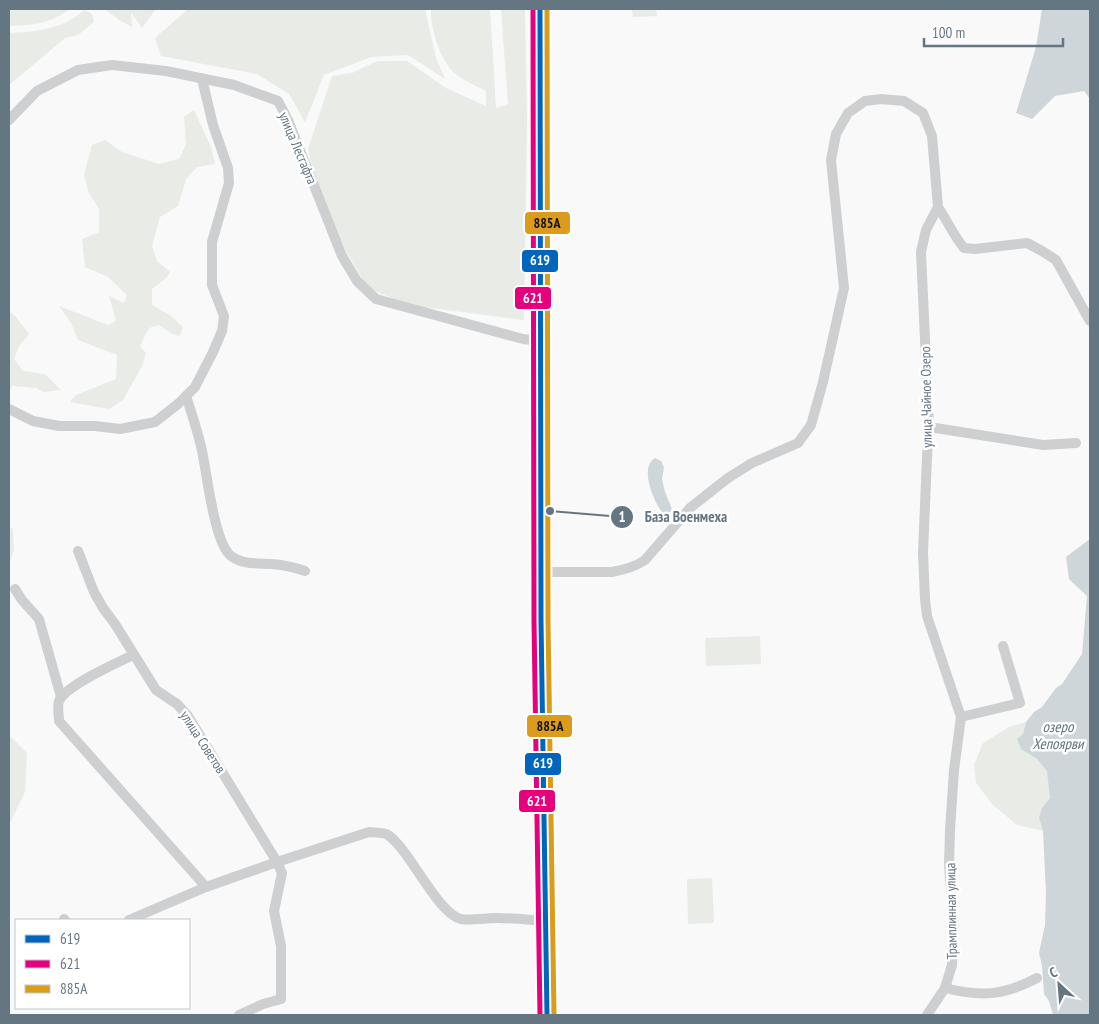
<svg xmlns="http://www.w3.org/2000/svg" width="1099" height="1024" viewBox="0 0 1099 1024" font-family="'PT Sans Narrow',sans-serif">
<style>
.green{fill:#e8ebe6}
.water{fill:#ced6d9}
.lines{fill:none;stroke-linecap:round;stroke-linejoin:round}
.secondary-casing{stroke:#d5d6d7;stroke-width:16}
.street{stroke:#cecfd0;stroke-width:10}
.secondary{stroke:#e1e2e2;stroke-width:14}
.bus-1-casing{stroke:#fff;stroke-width:9}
.bus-2-casing{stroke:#fff;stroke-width:9}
.bus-3-casing{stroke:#fff;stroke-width:9}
.bus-1{stroke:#0065bd;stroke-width:5}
.bus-2{stroke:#e5007d;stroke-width:5}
.bus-3{stroke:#da9c1a;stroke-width:5}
.labels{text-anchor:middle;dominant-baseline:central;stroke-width:5;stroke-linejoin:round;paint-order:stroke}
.street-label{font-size:14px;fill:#657683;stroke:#fff}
.water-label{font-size:15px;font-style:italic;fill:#60757c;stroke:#fff}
.leader{fill:none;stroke:#657683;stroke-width:2}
.callout-dot{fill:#657683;stroke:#fff;stroke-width:2}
.mark-label{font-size:15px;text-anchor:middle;font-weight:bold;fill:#fff}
.callout-label{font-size:15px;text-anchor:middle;font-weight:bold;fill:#657683;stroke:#fff;stroke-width:5;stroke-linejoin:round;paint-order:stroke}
.line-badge{stroke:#fff;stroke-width:2}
.badge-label{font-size:14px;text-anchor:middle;font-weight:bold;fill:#fff}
.pale-badge-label{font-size:14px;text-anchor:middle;font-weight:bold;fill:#111}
</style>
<rect width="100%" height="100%" fill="#f9f9f9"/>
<g class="green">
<path d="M9 9H70C49 24 34 25 9 26Z"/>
<path d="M105 9H156L142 28 131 12 132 27 119 20Z"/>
<path d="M188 9H425L436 58 445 79 408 55 371 57 324 75 305 122 289 94 257 74 161 56 155 38Z"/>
<path d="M431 9H490L496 108 508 104 501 9H525L527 121 524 320 408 305 368 288 347 253 316 186 308 149 332 76 352 73 377 61H407L446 88 486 106V91C477 86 467 82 458 76 441 64 430 29 431 9Z"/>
<path d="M632 9H656L657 16 633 17Z"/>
<path d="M84 10 92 14 94 22 78 35 65 38 9 85V33C35 32 65 29 84 10Z"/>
<path d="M194 110 211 147 215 164 197 167 186 179 178 206 160 217 152 246 157 261 170 272 165 279 152 289V305L171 316 183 327 180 336 172 334 159 325 149 328 140 346 146 353 142 366 123 400 109 409 70 402 76 395 116 379 117 355 78 340 71 323 59 306 108 325 116 321 109 296 124 303 127 295 108 277 85 267 82 239 99 232V209L89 193 84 175 92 145 105 140 122 152 159 164 179 159 186 145 184 117Z"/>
<path d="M9 311 16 317 29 334 19 346 14 359 23 371 45 374 61 390 43 392 37 388 12 386 9 392Z"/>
<path d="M9 527 13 529 14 549 9 566Z"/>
<path d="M760 636 761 664 706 666 705 638Z"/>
<path d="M1026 722 1023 734 1017 740C1025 756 1039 756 1047 771 1050 777 1049 790 1050 798 1040 812 1038 814 1043 831L1017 825 992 804 976 783 974 765 983 743 1009 727Z"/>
<path d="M9 735 27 753 25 792 9 825Z"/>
<path d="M712 878 714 923 688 924 687 879Z"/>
</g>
<g class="water">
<path d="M1042 9H1090V99L1084 91 1055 96 1032 119 1016 113 1036 47Z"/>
<path d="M655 458 661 461 664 467 662 479 665 492 672 509 668 515 665 516C655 505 638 468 655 458Z"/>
<path d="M1090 539V1015H1053L1049 1001 1044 994 1042 966 1039 953 1045 925 1046 893 1043 831 1039 817 1042 808 1050 798 1047 771 1037 759 1021 749 1017 739 1023 734 1026 722 1034 712 1042 707 1056 688 1062 684 1082 654 1087 596 1069 579 1066 557Z"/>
</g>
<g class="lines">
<defs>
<path id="secondary" d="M540 9 541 621 547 1015"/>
</defs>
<use href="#secondary" class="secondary-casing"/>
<g class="street">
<path d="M9 120 37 91 78 70 112 65 166 71 234 85 278 101 288 120 342 256 357 281 376 299 523 339 540 341"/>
<path d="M938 207C947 220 953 235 964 248L975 249 1027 243 1042 251 1056 260 1090 321"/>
<path d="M186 396C192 414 198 432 202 451 207 473 214 543 231 556 243 565 258 563 272 564 283 565 294 567 305 571"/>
<path d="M9 409 33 421 59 426H95L120 429 155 422 178 404 195 387 213 352 222 331 224 316 212 285V242L229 183 228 168 213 125 202 79"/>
<path d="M929 427 1043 445 1076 443"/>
<path d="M78 551 94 592 103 608 115 624 156 690 177 704 188 716 277 862 282 873 274 911 281 946V999L263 1004 239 1015"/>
<path d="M541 572H612C623 570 635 567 645 560L690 508 728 478 752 463 798 443 811 425 823 382 844 288 831 160 836 134 848 113 865 101 881 99 904 101 923 113 932 136 938 207 926 230 921 252 929 427 927 457 923 553 925 599 927 616 961 717 954 770 950 830 949 865 954 926 952 965 945 988 927 1015"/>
<path d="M15 589 22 600 39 619 61 697"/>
<path d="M133 655C117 663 66 685 59 701 57 707 59 715 59 721L206 887 277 862 369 832C375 833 383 832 388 835 410 850 437 913 461 919 472 921 485 918 496 918 513 918 530 920 547 921"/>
<path d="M961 717 1020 703 1003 646"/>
<path d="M64 919 65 920"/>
<path d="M129 920 206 887"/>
<path d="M945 988C981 997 1003 996 1037 978"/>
</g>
<use href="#secondary" class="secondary"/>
<defs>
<path id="bus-1" d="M540 9 541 621 547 1015"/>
<path id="bus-2" d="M533 9 534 621 540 1015"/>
<path id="bus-3" d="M547 9 548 621 554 1015"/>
</defs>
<use href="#bus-1" class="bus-1-casing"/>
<use href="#bus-2" class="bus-2-casing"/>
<use href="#bus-3" class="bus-3-casing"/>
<use href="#bus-1" class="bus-1"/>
<use href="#bus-2" class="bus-2"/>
<use href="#bus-3" class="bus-3"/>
</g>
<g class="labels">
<g class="street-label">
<text transform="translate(298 148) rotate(67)">улица Лесгафта</text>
<text transform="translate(926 397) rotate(-91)">улица Чайное Озеро</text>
<text transform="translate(203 742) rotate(57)">улица Советов</text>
<text transform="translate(951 911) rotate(-91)">Трамплинная улица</text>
</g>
<g class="water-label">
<text x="1058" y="726">озеро<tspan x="1058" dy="17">Хепоярви</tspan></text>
</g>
</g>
<path class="leader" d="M550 511L622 517"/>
<g class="callout-dot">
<circle cx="550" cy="511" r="5"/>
<circle cx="622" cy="517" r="12"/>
</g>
<g class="mark-label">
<text x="622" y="522">1</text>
</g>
<g class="callout-label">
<text x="686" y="522">База Военмеха</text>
</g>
<g class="line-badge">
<rect x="524" y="211" width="47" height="24" rx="5" fill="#da9c1a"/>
<rect x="521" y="249" width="38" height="24" rx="5" fill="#0065bd"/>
<rect x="514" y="286" width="38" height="24" rx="5" fill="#e5007d"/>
<rect x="526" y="714" width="47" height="24" rx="5" fill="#da9c1a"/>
<rect x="524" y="752" width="38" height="24" rx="5" fill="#0065bd"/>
<rect x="518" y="789" width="38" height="24" rx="5" fill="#e5007d"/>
</g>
<g class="badge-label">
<text x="540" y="265">619</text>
<text x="533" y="303">621</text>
<text x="543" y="768">619</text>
<text x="537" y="806">621</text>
</g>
<g class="pale-badge-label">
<text x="547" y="228">885А</text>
<text x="550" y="731">885А</text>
</g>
<rect width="1099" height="1024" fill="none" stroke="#657683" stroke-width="20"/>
<rect x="15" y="919" width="175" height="90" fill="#ffffff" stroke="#c1c8cd"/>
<rect x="25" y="935" width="25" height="8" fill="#0065bd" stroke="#c1c8cd"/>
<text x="60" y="944" font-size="15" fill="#657683">619</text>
<rect x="25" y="960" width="25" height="8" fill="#e5007d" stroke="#c1c8cd"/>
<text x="60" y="969" font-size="15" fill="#657683">621</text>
<rect x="25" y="985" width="25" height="8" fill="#da9c1a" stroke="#c1c8cd"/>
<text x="60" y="994" font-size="15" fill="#657683">885А</text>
<g transform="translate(1059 984) rotate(334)" stroke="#ffffff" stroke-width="4" paint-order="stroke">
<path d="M0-4L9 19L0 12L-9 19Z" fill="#657683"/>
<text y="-8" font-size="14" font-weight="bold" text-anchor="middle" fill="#657683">С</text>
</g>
<path d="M924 38v8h139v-8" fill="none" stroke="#657683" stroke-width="2.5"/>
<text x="932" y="38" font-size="15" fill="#657683" stroke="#ffffff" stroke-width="4" paint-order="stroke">100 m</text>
</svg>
